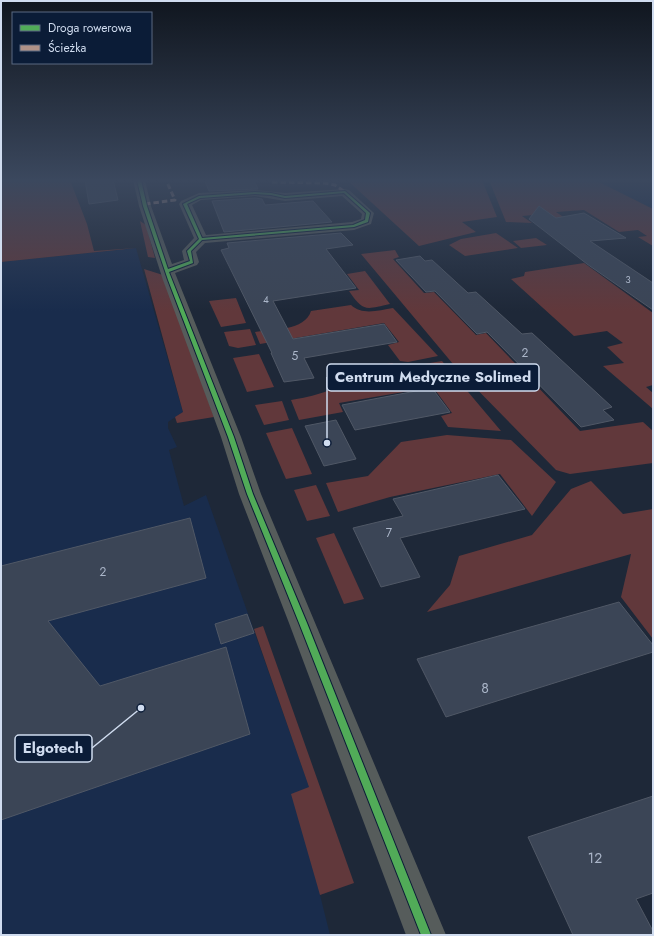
<svg xmlns="http://www.w3.org/2000/svg" width="654" height="936" viewBox="0 0 654 936" font-family="Jost,sans-serif">
<style>
.built{fill:#192c4c}
.green{fill:#61383b}
.building{fill:#3b4556;stroke:#505866}
.lines{fill:none;stroke-linecap:round;stroke-linejoin:round}
.minor{fill:#565c5b;fill-rule:evenodd}
.quiet{stroke:#af9288;stroke-width:3;stroke-dasharray:5.5 3;stroke-linecap:butt}
.cycleway-casing{stroke:#0b1c37;stroke-width:2}
.cycleway{fill:#51ab58;fill-rule:evenodd}
.labels{text-anchor:middle;dominant-baseline:central;stroke-width:3;stroke-linejoin:round;paint-order:stroke}
.far-number-label{font-size:10px;fill:#abb6c9}
.number-label{font-size:12px;fill:#abb6c9}
.near-number-label{font-size:14px;fill:#abb6c9}
.leader{fill:none;stroke:#d0dcef;stroke-width:1.5}
.callout-dot{fill:#d0dcef;stroke:#0b1c37;stroke-width:1.5}
.callout{fill:#0b1c37;stroke:#d0dcef;stroke-width:1.5}
.callout-label{font-size:15px;text-anchor:middle;font-weight:bold;fill:#d0dcef}
</style>
<rect width="100%" height="100%" fill="#1e2838"/>
<g class="built">
<path d="M595 180H653V209Z"/>
<path d="M136 248 183 412 168 422V428L177 447 169 450 184 506 206 495 344 885 320 895 330 935H1V262Z"/>
</g>
<g class="green">
<path d="M1 180H70L87 224 94 251 136 248 1 262Z"/>
<path d="M347 180H482L497 217 462 222 476 232 419 246Z"/>
<path d="M489 180H595L653 209V246L638 237 647 236 638 230 619 232 584 210 556 212 578 227 533 215 522 216 532 223 506 222Z"/>
<path d="M140 221 146 225 155 258 148 257Z"/>
<path d="M496 233 518 248 465 256 449 245 461 239Z"/>
<path d="M536 238 547 245 521 248 513 241Z"/>
<path d="M395 250 399 257 393 259 424 293 434 292 476 335 486 333 580 431 643 422 653 431V463L570 474 556 470 458 370 361 254Z"/>
<path d="M584 263 653 313V385L646 387 653 393V409L603 366 624 363 607 347 623 343 607 331 574 336 511 279 524 276 525 272Z"/>
<path d="M144 269 163 275 214 417 177 423 175 417 183 412Z"/>
<path d="M365 271 390 304C366 309 364 313 349 291L359 290 347 274Z"/>
<path d="M236 298 246 323 221 327 209 301Z"/>
<path d="M351 305C363 316 379 310 393 308L438 356 408 362 400 361 388 345 399 342 384 323 260 344 255 332C272 329 305 331 311 311Z"/>
<path d="M250 329 256 345 238 348 229 346 224 332Z"/>
<path d="M259 354 274 387 247 392 233 358Z"/>
<path d="M442 361 501 431 448 427 441 416 452 413 433 387 339 403 343 412 299 420 291 400C313 396 339 392 351 371L392 363 400 368Z"/>
<path d="M282 401 289 420 264 425 255 405Z"/>
<path d="M292 428 312 474 286 479 266 433Z"/>
<path d="M447 435 511 440 556 482 532 516 500 474 390 497 338 512 326 483 368 476 401 442Z"/>
<path d="M591 481 623 514 653 509V639L621 597 631 554 427 612 450 585 459 556 532 535 571 489Z"/>
<path d="M316 485 330 516 307 521 294 490Z"/>
<path d="M334 533 364 599 344 604 316 538Z"/>
<path d="M263 626 354 883 320 895 291 794 309 787 254 629Z"/>
</g>
<g class="building">
<path d="M85 180H113L118 200 89 204Z"/>
<path d="M222 180H254L258 189 209 191 205 181Z"/>
<path d="M255 198 262 199 265 205 313 201 332 222 224 232 212 201Z"/>
<path d="M539 206 556 218 584 213 626 238 590 241 653 283V310L587 264 529 219Z"/>
<path d="M341 233 353 245 326 249 356 288 273 301 293 339 384 324 397 342 304 358 314 378 284 382 271 353H272L221 250 229 248 227 243Z"/>
<path d="M420 256 425 261 432 260 468 293 476 292 522 334 532 333 612 407 603 410 614 420 581 427 487 332 477 334 435 291 426 292 396 260Z"/>
<path d="M432 388 450 412 355 430 342 405Z"/>
<path d="M336 420 356 459 324 466 305 426Z"/>
<path d="M498 475 525 509 400 538 420 577 381 587 353 528 403 516 393 499Z"/>
<path d="M190 518 206 578 48 621 100 686 226 647 250 734 1 820V566Z"/>
<path d="M619 602 653 645V652L446 717 417 659Z"/>
<path d="M247 614 254 633 221 644 215 624Z"/>
<path d="M653 796V893L636 899 653 931V935H573L528 837Z"/>
</g>
<g class="lines">
<path class="minor" d="M133 180H145L151 206 172 264 184 260 182 251 194 238 179 204 181 201 199 193 255 190 285 193 345 189 349 190 374 213 371 224 354 230 205 243 196 252 199 262 197 265 175 273 241 437 261 494 446 935H406L289 623 239 494 221 437 163 280 139 206ZM255 196 285 201 342 196 362 214 361 219 352 222 206 235 192 205 201 200Z"/>
<g class="quiet">
<path d="M272 182 325 183 335 185 345 192"/>
<path d="M145 204 175 200 166 180"/>
</g>
<defs>
<path id="cycleway" d="M137 180H141L147 206 168 269 190 261 187 251 199 239 183 204 199 196 255 192 271 193 285 196 345 191 370 213 368 222 354 227 202 240 191 251 193 263 169 272 234 437 253 494 307 623 431 935H421L299 623 247 494 228 437 168 280 143 206ZM344 193 366 213 365 220 353 225 202 238 187 204 200 198 255 194 271 195 285 198Z"/>
</defs>
<use href="#cycleway" class="cycleway-casing"/>
<use href="#cycleway" class="cycleway"/>
</g>
<linearGradient id="sky" x2="0" y2="1"><stop stop-color="#10161f"/><stop offset="0.58" stop-color="#3b485e"/><stop offset="1" stop-color="#3b485e" stop-opacity="0"/></linearGradient>
<rect width="654" height="311" fill="url(#sky)"/>
<g class="labels">
<g class="far-number-label">
<text x="628" y="279">3</text>
<text x="266" y="299">4</text>
</g>
<g class="number-label">
<text x="525" y="353">2</text>
<text x="295" y="356">5</text>
<text x="389" y="533">7</text>
<text x="103" y="572">2</text>
</g>
<g class="near-number-label">
<text x="485" y="688">8</text>
<text x="595" y="858">12</text>
</g>
</g>
<path class="leader" d="M327 443L327 377M141 708L92 748"/>
<g class="callout-dot">
<circle cx="327" cy="443" r="4"/>
<circle cx="141" cy="708" r="4"/>
</g>
<g class="callout">
<rect x="327" y="364" width="212" height="27" rx="4"/>
<rect x="15" y="735" width="77" height="27" rx="4"/>
</g>
<g class="callout-label">
<text x="433" y="382">Centrum Medyczne Solimed</text>
<text x="53" y="753">Elgotech</text>
</g>
<rect width="654" height="936" fill="none" stroke="#d0dcef" stroke-width="4"/>
<rect x="12" y="12" width="140" height="52" fill="#0b1c37" stroke="#5a6981"/>
<rect x="20" y="25" width="20" height="6" fill="#51ab58" stroke="#5a6981"/>
<text x="48" y="32" font-size="12" fill="#d0dcef">Droga rowerowa</text>
<rect x="20" y="45" width="20" height="6" fill="#af9288" stroke="#5a6981"/>
<text x="48" y="52" font-size="12" fill="#d0dcef">Ścieżka</text>
</svg>
